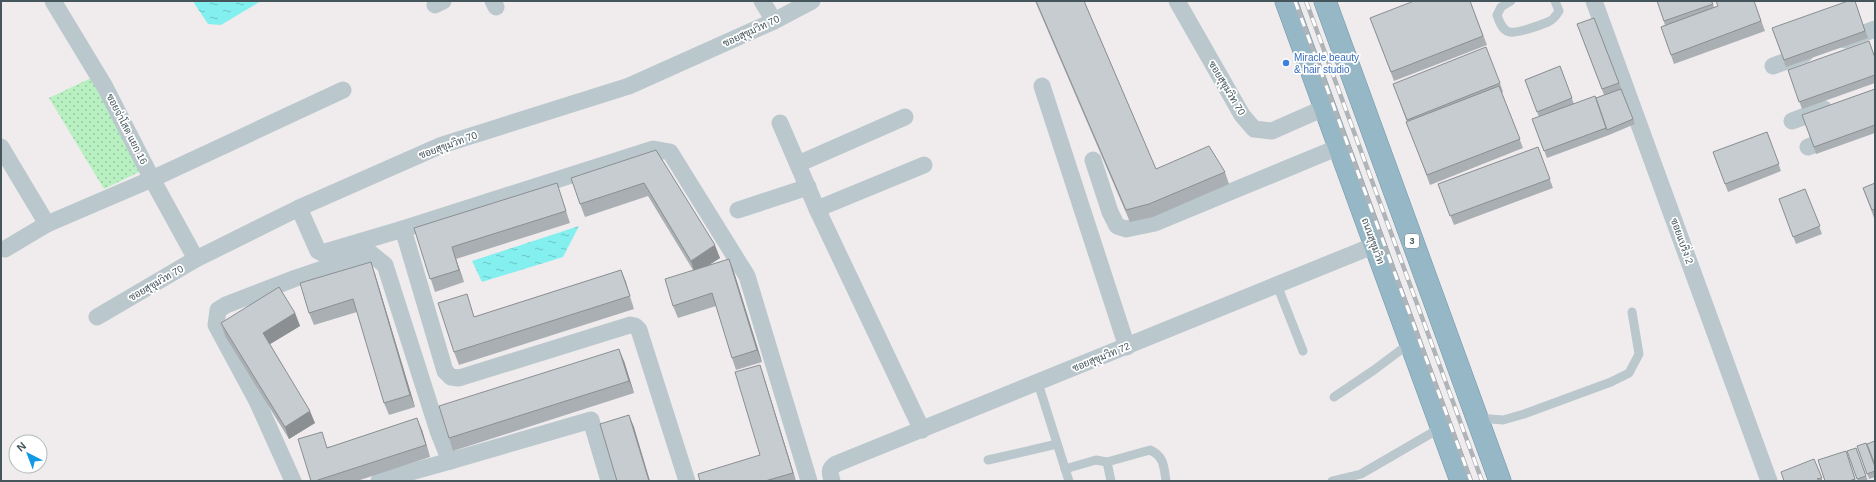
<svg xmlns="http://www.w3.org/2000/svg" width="1876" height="482" viewBox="0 0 1876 482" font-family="Arial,Sarabun,sans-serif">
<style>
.grass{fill:url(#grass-dots)}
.water{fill:url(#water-ripples)}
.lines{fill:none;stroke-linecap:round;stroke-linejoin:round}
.trunk-casing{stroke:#6d97aa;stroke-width:23}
.service{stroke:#bac8cd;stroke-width:9}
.minor{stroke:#bac8cd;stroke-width:17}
.trunk{stroke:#96b7c6;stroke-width:22}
.rail-casing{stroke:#aeb4b8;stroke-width:4.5}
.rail{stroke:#fff;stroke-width:3;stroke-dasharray:9;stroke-linecap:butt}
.wall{fill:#aaafb3}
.shaded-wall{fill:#8b8f92}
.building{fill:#c6ccd0;stroke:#8b8f92}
.shop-dot{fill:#3f7fe0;stroke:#fff;stroke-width:1.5}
.labels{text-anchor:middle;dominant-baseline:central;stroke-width:3.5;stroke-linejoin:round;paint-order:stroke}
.shield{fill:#fff;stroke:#7c888c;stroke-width:1}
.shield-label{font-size:9px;font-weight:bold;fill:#44555b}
.street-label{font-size:10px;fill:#44555b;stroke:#fff}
.shop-label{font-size:10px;fill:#366cbe;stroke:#fff;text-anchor:start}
</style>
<defs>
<pattern id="grass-dots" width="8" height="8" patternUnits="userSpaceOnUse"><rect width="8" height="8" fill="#b8f0c2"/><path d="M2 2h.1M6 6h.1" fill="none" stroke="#97c5a1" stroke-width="1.8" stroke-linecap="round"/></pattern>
<pattern id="water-ripples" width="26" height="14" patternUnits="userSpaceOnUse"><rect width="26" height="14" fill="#83efef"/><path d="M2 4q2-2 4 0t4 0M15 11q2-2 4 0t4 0" fill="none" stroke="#6dc4c5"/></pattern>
</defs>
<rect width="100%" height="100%" fill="#f0eced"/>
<path class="grass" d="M91 78 143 170 104 189 49 98Z"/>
<g class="water">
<path d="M195 1H261L221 25 208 24 194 3Z"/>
<path d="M579 226 563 257 482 282 472 261Z"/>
</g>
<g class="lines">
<defs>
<g id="trunk">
<path d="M1286 1 1461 481"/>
<path d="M1325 1 1500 481"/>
</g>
</defs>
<use href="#trunk" class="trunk-casing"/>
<g class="service">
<path d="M1511 1 1501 7 1497 15C1499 21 1502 30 1509 32 1516 34 1541 25 1548 22 1553 20 1556 16 1559 11L1555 1"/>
<path d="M1277 285 1303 351"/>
<path d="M1038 383 1069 481"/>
<path d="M1334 397 1374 370 1410 343"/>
<path d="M1478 418 1503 420 1524 414 1611 382 1629 373 1639 354 1632 312"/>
<path d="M988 460 1057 444"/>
<path d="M1107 462 1111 481"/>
<path d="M1065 469 1096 460 1107 462 1150 450C1164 456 1164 467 1166 481"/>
<path d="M1332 481 1361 474 1442 427"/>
</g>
<g class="minor">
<path d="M53 1 105 87 152 179 196 259"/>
<path d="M493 1 496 7"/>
<path d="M762 1 774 21"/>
<path d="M1177 1 1242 115 1254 129 1272 131 1324 108"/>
<path d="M1594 1 1769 481"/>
<path d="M435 5 443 1"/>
<path d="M1845 40 1875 29"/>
<path d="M1773 66 1805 54"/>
<path d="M1042 86 1127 347"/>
<path d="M1792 121 1824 109"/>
<path d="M780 123 817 209 922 430"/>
<path d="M1 147 47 224"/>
<path d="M1808 147 1875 122"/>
<path d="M1093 160 1110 212 1117 226 1126 229 1155 223 1339 147"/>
<path d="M798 164 905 117"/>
<path d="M299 208 318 251 322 253 403 229 653 149 670 152 747 276 809 481"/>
<path d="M817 209 924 165"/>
<path d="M738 210 808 187"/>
<path d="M403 229 445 371 451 377 459 378 630 325 635 326 639 330 687 481"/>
<path d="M5 249 47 224 152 179 343 90"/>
<path d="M97 317 196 259 299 208 442 145 629 86 774 21 812 1"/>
<path d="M293 481 257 401 216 325 218 310 226 305 296 278 370 253 385 265 438 431 450 461 591 420 609 481"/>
<path d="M379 481 450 461"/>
<path d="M832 481C830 473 828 469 836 464L1375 245"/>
</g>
<use href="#trunk" class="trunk"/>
<defs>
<g id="rail">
<path d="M1295 1 1471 481"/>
<path d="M1306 1 1482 481"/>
</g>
</defs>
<use href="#rail" class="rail-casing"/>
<use href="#rail" class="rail"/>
</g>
<g class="wall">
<path d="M1035 1H1084L1156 169 1225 172 1229 184 1153 217 1130 222Z"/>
<path d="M1470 1 1487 45 1394 81 1370 18Z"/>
<path d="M1657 1H1712L1714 7 1754 1 1765 31 1674 64 1661 27 1665 25Z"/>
<path d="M1855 1 1868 38 1786 67 1772 28Z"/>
<path d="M1594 18 1635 124 1609 135 1608 132 1609 135 1547 158 1532 119 1539 117 1525 80 1560 66 1574 104 1596 98 1604 95 1577 24Z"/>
<path d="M1875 58V83L1802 109 1788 70Z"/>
<path d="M1500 83 1503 92 1502 93 1523 148 1430 185 1393 84Z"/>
<path d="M1875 89V133L1816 154 1802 115Z"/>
<path d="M1767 132 1781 171 1728 192 1713 152Z"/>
<path d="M1538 147 1553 188 1454 225 1438 184Z"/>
<path d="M656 150 720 258 707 266 729 259 734 272 762 362 736 370 732 358 716 306 678 318 673 306 693 270 648 196 585 217 580 204Z"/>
<path d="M1875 183V217L1874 218 1863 188Z"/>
<path d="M1805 189 1822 234 1796 244 1779 199Z"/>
<path d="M561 195 570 223 456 259 464 282 435 292 414 228Z"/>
<path d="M621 270 634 309 459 365 454 352 467 294 474 317Z"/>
<path d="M375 274 415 407 389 415 384 403 357 312 314 325 309 313Z"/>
<path d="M295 313 300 326 270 344 315 423 289 439 225 336 221 323Z"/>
<path d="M624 361 634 393 453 451 449 438Z"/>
<path d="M760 365 764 377 796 481H700L760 455Z"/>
<path d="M422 430 430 457 357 481H311L327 447Z"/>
<path d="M1857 446 1875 467V477L1869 479Z"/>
<path d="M1856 448 1868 481H1858L1847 451Z"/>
<path d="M1846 451 1856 481H1825Z"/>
</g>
<g class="shaded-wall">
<path d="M715 245 720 258 695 274 691 261Z"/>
<path d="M452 247 456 259 464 282 459 270Z"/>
<path d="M729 259 734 272 762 362 757 350Z"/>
<path d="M371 262 375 274 415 407 410 395Z"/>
<path d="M621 270 626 282 634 309 630 296Z"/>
<path d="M295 313 300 326 267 346 263 333Z"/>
<path d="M619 349 624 361 634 393 629 381Z"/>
<path d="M760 365 764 377 796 481 793 473Z"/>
<path d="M310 411 315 423 289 439 285 427Z"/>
<path d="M629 415 634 427 650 481H649Z"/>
<path d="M417 418 422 430 430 457Z"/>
</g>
<g class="building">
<path d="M1036 1H1084L1156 169 1209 146 1225 172 1149 204 1126 210Z"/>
<path d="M1414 1H1470L1483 36 1391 72 1370 18Z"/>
<path d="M1657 1H1711L1713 4 1664 21Z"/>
<path d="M1716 1H1754L1761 21 1671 55 1661 27 1718 6Z"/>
<path d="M1848 1H1855L1865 31 1784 60 1772 28Z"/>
<path d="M1594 18 1619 83 1602 89 1577 24Z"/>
<path d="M1869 41 1875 58V75L1799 102 1788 70Z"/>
<path d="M1486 47 1500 83 1407 120 1393 84Z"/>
<path d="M1560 66 1572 98 1537 112 1525 80Z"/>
<path d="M1499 86 1520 139 1427 175 1406 122Z"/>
<path d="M1621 89 1633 119 1607 130 1596 98Z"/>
<path d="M1875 89V125L1814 147 1802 115Z"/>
<path d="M1595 96 1606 128 1544 151 1532 119Z"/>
<path d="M1767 132 1779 164 1725 184 1713 152Z"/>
<path d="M1538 147 1550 179 1450 216 1438 184Z"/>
<path d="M656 150 715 245 691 261 644 183 580 204 571 178Z"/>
<path d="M557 183 566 211 452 247 459 270 430 279 414 228Z"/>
<path d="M1875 183V209L1872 210 1863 188Z"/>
<path d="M1805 189 1820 226 1793 237 1779 199Z"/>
<path d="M729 259 757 350 732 358 712 293 673 306 665 279Z"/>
<path d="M371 262 410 395 384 403 353 299 309 313 300 283Z"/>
<path d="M621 270 630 296 454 352 438 303 467 294 474 317Z"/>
<path d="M279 287 295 313 263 333 310 411 285 427 221 323Z"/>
<path d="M619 349 629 381 449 438 439 406Z"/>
<path d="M760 365 793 473 765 481H700L698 474 760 455 735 372Z"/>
<path d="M629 415 649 481H617L600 424Z"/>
<path d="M417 418 426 445 315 481H311L298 439 322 432 327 448Z"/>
<path d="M1875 441V465L1867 444Z"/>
<path d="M1866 443 1875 467V471L1867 474 1857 446Z"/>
<path d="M1856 448 1866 476 1857 479 1847 451Z"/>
<path d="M1846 451 1855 479 1849 481H1825L1818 460Z"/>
<path d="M1814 459 1822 478 1817 479H1821L1822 481H1784L1781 472Z"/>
</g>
<circle class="shop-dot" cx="1286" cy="63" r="4"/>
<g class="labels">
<rect class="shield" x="1405" y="234" width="14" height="14" rx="3"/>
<g class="shield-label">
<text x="1412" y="241">3</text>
</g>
<g class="street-label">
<text transform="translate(751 31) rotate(-25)">ซอยสุขุมวิท 70</text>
<text transform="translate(1227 88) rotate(59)">ซอยสุขุมวิท 70</text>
<text transform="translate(127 129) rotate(63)">ซอยจ่าโสด แยก 16</text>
<text transform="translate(448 145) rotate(-20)">ซอยสุขุมวิท 70</text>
<text transform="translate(1373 241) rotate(70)">ถนนสุขุมวิท</text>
<text transform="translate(1682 241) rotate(70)">ซอยแบริ่ง 2</text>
<text transform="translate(156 283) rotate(-30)">ซอยสุขุมวิท 70</text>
<text transform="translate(1101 357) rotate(-22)">ซอยสุขุมวิท 72</text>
</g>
<g class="shop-label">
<text x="1294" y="57">Miracle beauty<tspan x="1294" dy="12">&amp; hair studio</tspan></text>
</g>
</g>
<rect width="1876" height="482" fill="none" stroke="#44555b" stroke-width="4"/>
<g transform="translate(28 454) rotate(318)"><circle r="19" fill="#ffffff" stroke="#b4bbbd"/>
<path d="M0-3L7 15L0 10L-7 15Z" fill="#1199e5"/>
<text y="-6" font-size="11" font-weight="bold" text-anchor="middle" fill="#44555b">N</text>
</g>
</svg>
